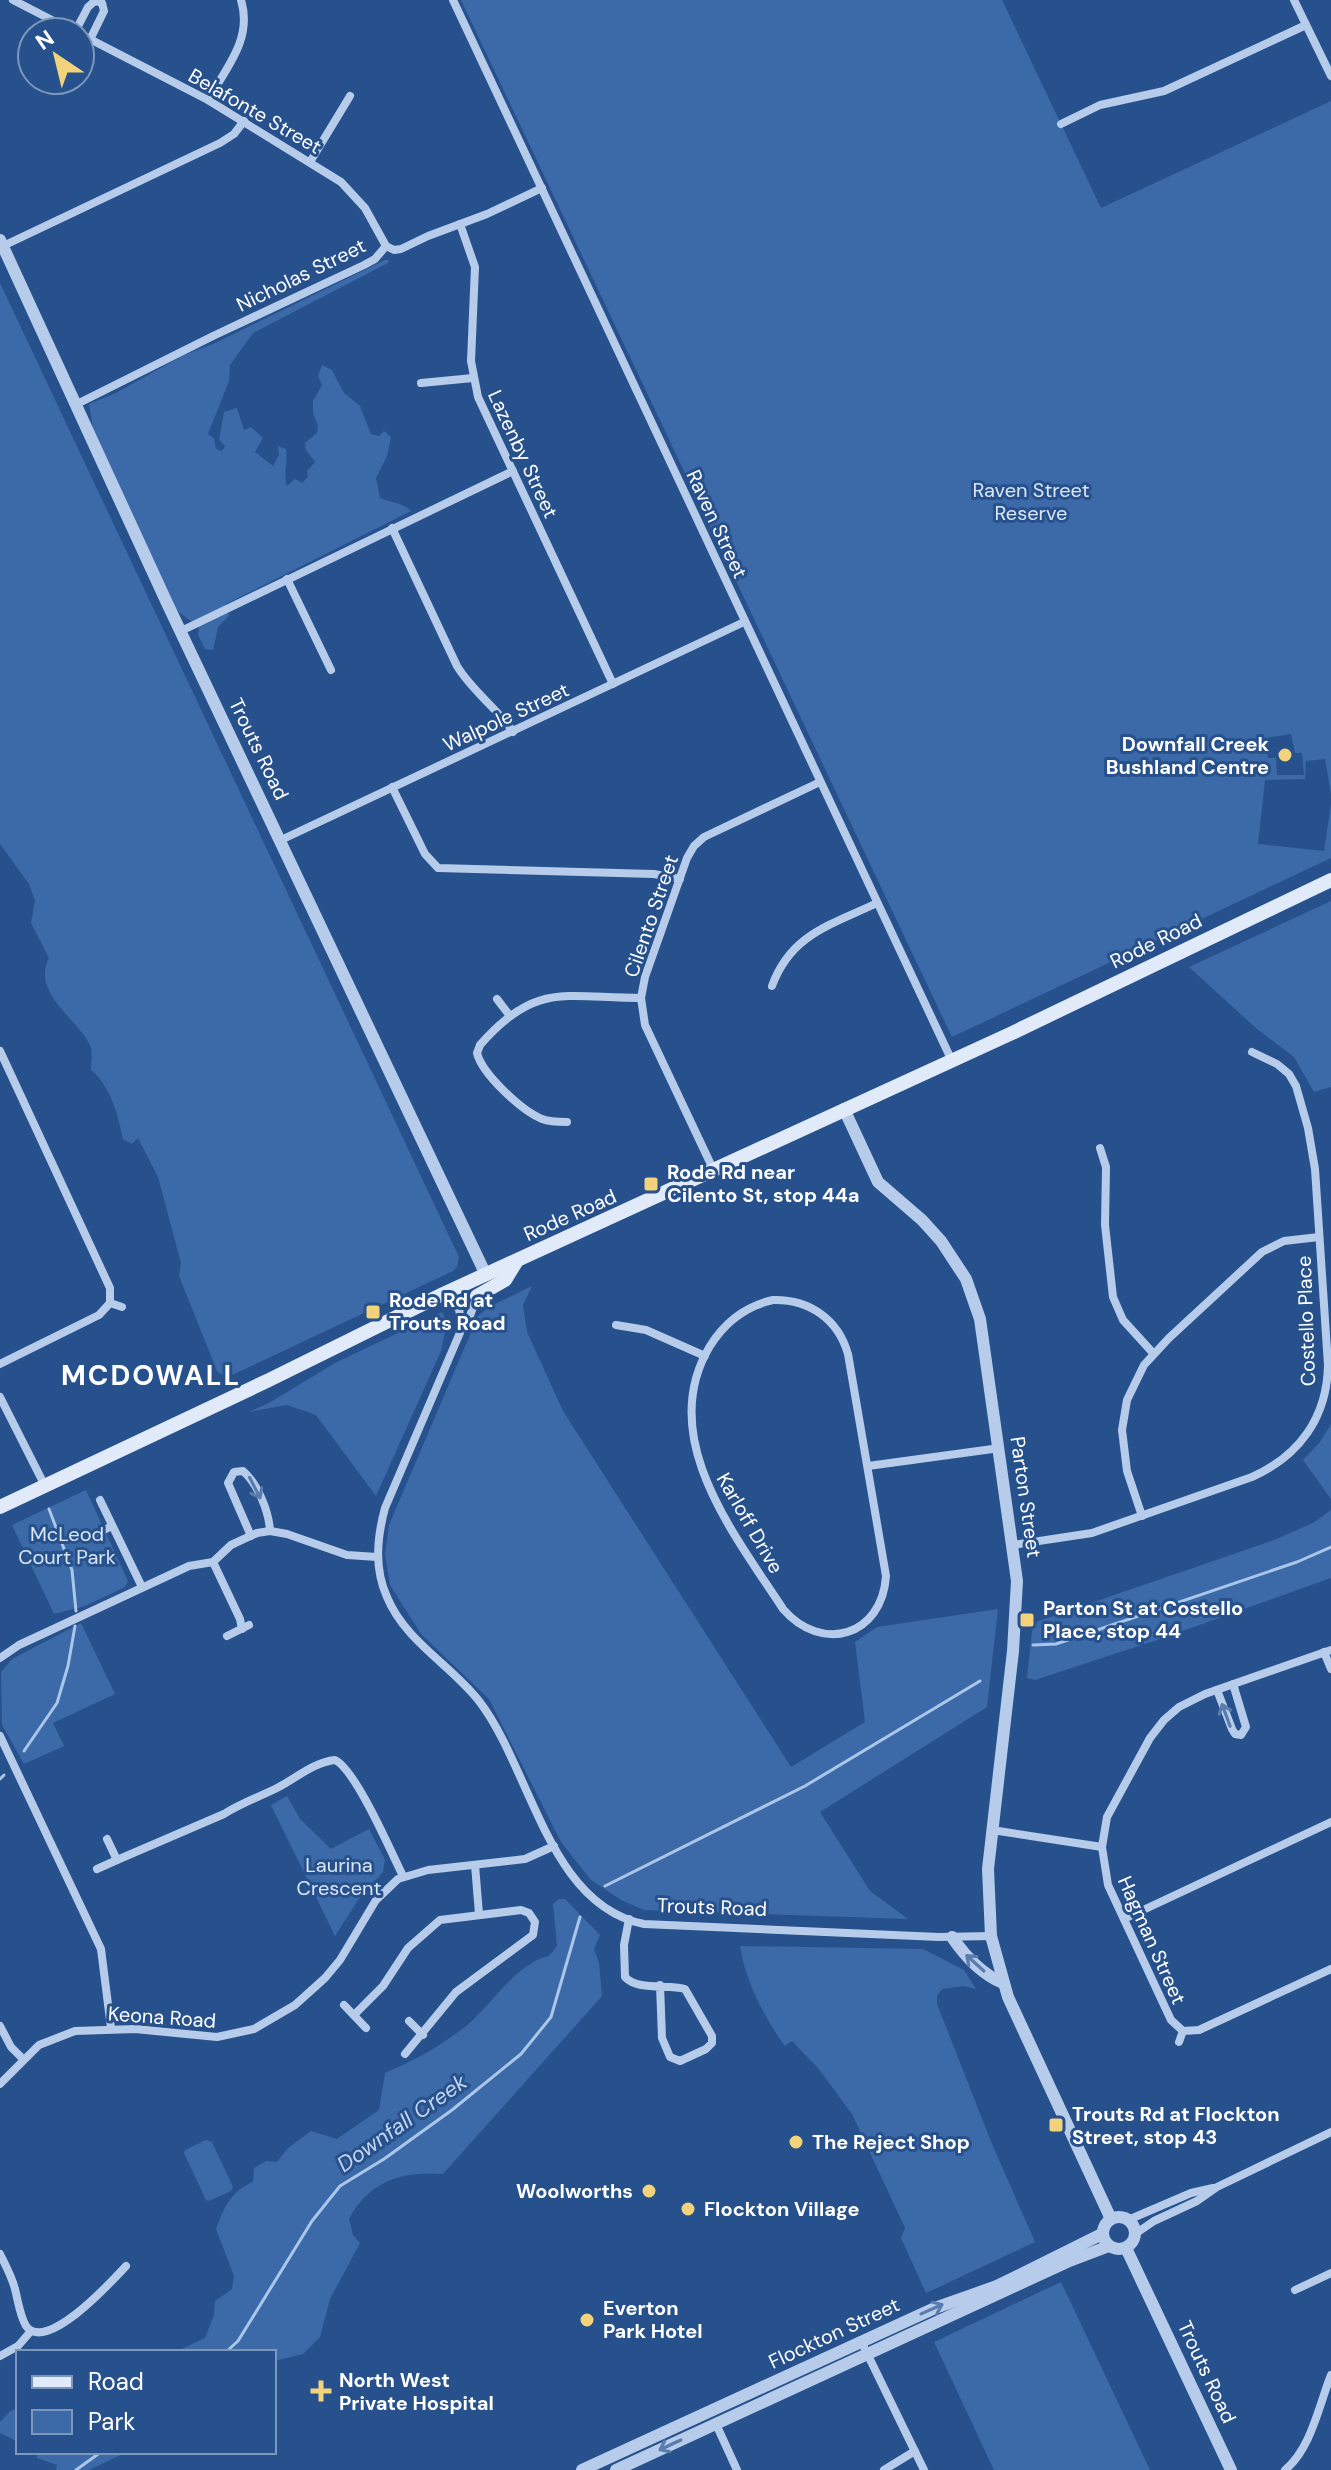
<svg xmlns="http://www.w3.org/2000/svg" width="1331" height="2470" viewBox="0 0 1331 2470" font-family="'DM Sans',sans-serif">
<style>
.green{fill:#3c6aa8;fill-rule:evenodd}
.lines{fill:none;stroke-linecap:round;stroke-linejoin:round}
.stream{stroke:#aac7ea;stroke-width:3}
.minor{stroke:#b6ccea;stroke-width:8}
.tertiary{stroke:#b6ccea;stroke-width:12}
.secondary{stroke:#e0eaf8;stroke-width:14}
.oneway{stroke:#597cad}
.poi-dot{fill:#f2d37b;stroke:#27518c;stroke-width:3}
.labels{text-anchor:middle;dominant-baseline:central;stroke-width:6;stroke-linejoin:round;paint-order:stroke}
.street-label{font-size:20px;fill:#fff;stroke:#27518c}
.park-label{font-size:20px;fill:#dae7f8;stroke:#27518c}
.poi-label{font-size:20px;font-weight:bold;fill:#fff;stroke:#27518c;text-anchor:start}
.water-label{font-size:22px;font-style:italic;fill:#c2d6f1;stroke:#27518c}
.district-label{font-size:28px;font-weight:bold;letter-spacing:2px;fill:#fff;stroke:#27518c}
</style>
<rect width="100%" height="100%" fill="#27518c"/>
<g class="green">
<path d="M461 0H1002L1101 208 1331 101V794L1325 759 1306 761 1305 779 1265 780 1258 844 1324 851 1331 804V858L952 1037ZM1291 734 1295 753H1302L1304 775H1277L1276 758H1268L1265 738Z"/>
<path d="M385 260H389L388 263 253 333 230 365 229 381 208 434 214 438 216 449 222 451 225 446 219 440 224 412 237 408 244 430 251 427 263 438 255 452 273 466 279 455 278 446 286 449C288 463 283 473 287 486L295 479 302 483 308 477 307 471 315 462 306 450 305 443 317 433 318 426 313 413V401L322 385 318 376 322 365 332 370 344 393 360 406 371 434 379 436 384 431 391 437 387 456 376 478 380 498C391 503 402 502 411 511L226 604 229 616 218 627 213 650 205 649 198 635 199 627 176 610 93 428 89 404 114 394 184 355 213 344Z"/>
<path d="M0 283 459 1257 457 1267 453 1271 226 1378 217 1371 179 1276 181 1263 158 1177 138 1138 132 1144 123 1139C118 1115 111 1087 91 1070 91 1063 93 1052 90 1045 78 1019 31 993 49 958L31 923 35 901 29 884 0 844Z"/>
<path d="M1331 901V1087L1314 1092 1294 1057 1257 1029 1189 967Z"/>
<path d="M532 1286 523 1305 527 1332 563 1411 791 1767 865 1722 855 1642 877 1627 998 1609 987 1707 820 1812 870 1891 908 1919 644 1910 621 1900 591 1880 561 1842 489 1699 421 1634 390 1585 385 1554 389 1525 478 1316 489 1307Z"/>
<path d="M442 1312 447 1322 441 1351 376 1496 316 1415 287 1405 249 1412 269 1403 335 1363Z"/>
<path d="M1331 1424V1499L1303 1460 1320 1442Z"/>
<path d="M86 1490 128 1581 125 1587 85 1606 54 1614 12 1525Z"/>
<path d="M1331 1510V1578L1163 1638 1035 1680 1027 1678 1033 1623 1274 1540 1313 1523Z"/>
<path d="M81 1623 115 1694 53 1723 64 1746 24 1764 2 1725 1 1672 12 1659Z"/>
<path d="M287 1796 300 1819 331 1849 369 1829 385 1860 383 1872 358 1900 335 1936 271 1805Z"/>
<path d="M559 1899H565L600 1935 594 1949 599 1963 602 1996 443 2174C402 2171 369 2181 349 2219L353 2235 360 2243 330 2299 320 2337 303 2354 274 2361V2352H175L205 2338 214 2315 215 2301 232 2289 234 2276 216 2229C224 2207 231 2191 253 2182L254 2168 266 2161 277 2162 288 2148 311 2131 337 2139 379 2110 385 2073C414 2061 440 2046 465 2027 490 2007 517 1962 549 1956L557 1946 553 1904Z"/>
<path d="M740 1946 923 1949 964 1970 976 1989 964 1986 942 1989 937 1996V2004L992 2144 1035 2242 926 2293 901 2238 905 2228 852 2114 818 2068 792 2041 785 2046C765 2019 745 1980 740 1946Z"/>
<path d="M206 2140 212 2142 233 2187 231 2191 209 2201 206 2200 184 2153 185 2150Z"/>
<path d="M1061 2282 1150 2470H994L934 2342Z"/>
<path d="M18 2408V2442L0 2433V2422L10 2411Z"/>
<path d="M36 2452H127L89 2470H56L57 2465 37 2458Z"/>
</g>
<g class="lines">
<g class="stream">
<path d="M49 1509 72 1570 76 1611"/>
<path d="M1033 1645 1056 1644 1297 1562 1331 1547"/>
<path d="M24 1751 57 1703 68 1666 75 1626"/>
<path d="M0 1779 4 1775"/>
<path d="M605 1886 805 1786 980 1681"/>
<path d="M226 2352 238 2341 312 2221 340 2186 384 2159 452 2110 521 2054 551 2017 580 1917"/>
<path d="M76 2470 101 2452"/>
</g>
<g class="minor">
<path d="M13 0 75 32"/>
<path d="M453 0 952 1061"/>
<path d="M1294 0 1331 76"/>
<path d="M75 32 88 7 95 1 102 3 104 11 80 60"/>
<path d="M80 34 208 100 341 182 365 208 386 246"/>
<path d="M62 80H66"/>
<path d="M208 100C226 68 253 39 241 0"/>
<path d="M1061 124 1100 105 1164 91 1306 25"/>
<path d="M310 162 350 96"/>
<path d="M460 224 475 267 471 361 478 397 613 684"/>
<path d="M3 246 220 143 234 134 244 121"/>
<path d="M386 246 394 250 401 249 428 236 487 214 542 188"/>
<path d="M421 383 473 378"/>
<path d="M75 405 213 336 364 265 375 259 386 246"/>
<path d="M392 528 457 666C472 691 497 708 513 732"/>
<path d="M287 579 331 670"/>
<path d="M181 631 513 471"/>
<path d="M392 787 425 854 438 868 654 874 680 879"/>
<path d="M281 840 744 622"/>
<path d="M772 986C791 934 831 925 877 903"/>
<path d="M497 999 510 1016"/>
<path d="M0 1051 110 1288V1303L122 1307"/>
<path d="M567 1122C558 1122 550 1122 542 1119 522 1111 482 1074 477 1053L480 1045C536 981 565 998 641 998"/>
<path d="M1100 1148 1106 1167 1105 1225 1113 1297 1123 1320 1153 1353"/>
<path d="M714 1171 645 1025 641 998 645 977 687 858 694 846 704 837 820 782"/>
<path d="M478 1293 470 1316 462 1328 385 1508C377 1538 374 1568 387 1597 405 1641 451 1665 479 1701 531 1768 548 1905 644 1924L939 1937 991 1936"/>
<path d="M443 1294 459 1309 462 1327"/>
<path d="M773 1300C809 1299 838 1319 848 1354L886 1576C882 1636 822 1654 783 1609 735 1535 655 1437 710 1346 725 1322 746 1306 773 1300Z"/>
<path d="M616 1325 646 1330 705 1356"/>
<path d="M0 1364 99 1315 110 1303"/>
<path d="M0 1397 45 1486"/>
<path d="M868 1466 1000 1448"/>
<path d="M100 1500 142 1587"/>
<path d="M1142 1516 1127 1471 1122 1430 1127 1400 1144 1365 1169 1338 1262 1252 1284 1241 1319 1237"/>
<path d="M92 1536 112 1526"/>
<path d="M251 1536 228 1483 234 1472 243 1471C258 1484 269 1512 270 1531"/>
<path d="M1013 1545 1092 1533 1252 1477C1299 1456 1327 1418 1328 1365L1315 1169 1308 1128 1296 1086 1289 1074 1277 1064 1252 1052"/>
<path d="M213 1562 240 1619 242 1629"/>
<path d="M227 1636 249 1625"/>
<path d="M1324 1652 1331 1669"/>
<path d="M0 1658 19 1645 189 1566 213 1562 231 1545 257 1533 270 1531 287 1534 347 1555 377 1557"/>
<path d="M1217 1690 1232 1729 1235 1734 1241 1735 1246 1727 1233 1684"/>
<path d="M0 1736 101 1949 111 2028"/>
<path d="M992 1830 1102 1847"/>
<path d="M117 1860 224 1814C241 1803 259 1797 277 1788 295 1779 314 1762 335 1760 356 1770 391 1852 403 1876"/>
<path d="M475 1865 479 1914"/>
<path d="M97 1869 117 1860 107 1839"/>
<path d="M629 1919 624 1945 625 1977C638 1991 667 1984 685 1989L712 2036V2043L706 2049 680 2061 670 2057 662 2038 660 1985"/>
<path d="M1124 1919 1331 1822"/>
<path d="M344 2005 366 2028"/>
<path d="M354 2015 383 1986 408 1948 440 1920 521 1910 529 1913 535 1922 533 1935 456 1992 405 2054"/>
<path d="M409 2021 423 2035"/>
<path d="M0 2026 11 2047 23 2059"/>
<path d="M1183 2031 1171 2020 1108 1885 1102 1847 1107 1817 1150 1738 1164 1720 1179 1707 1205 1694 1331 1650"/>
<path d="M1179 2042 1183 2031 1199 2030 1331 1969"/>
<path d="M0 2084 39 2045 75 2031 135 2029 217 2037 254 2029 295 2005 325 1978 340 1960 376 1900 398 1879 428 1870 525 1859 554 1846"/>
<path d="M1128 2220 1191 2193 1213 2188"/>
<path d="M1135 2234 1154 2221 1197 2201 1217 2187 1331 2132"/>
<path d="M0 2254C6 2266 12 2277 15 2289 18 2301 20 2316 26 2326 46 2354 112 2281 126 2266"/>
<path d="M1295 2290 1331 2273"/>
<path d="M862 2343 924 2470"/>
<path d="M0 2356 18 2346 31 2331"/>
<path d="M716 2424 737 2470"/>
<path d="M884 2470 915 2451"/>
<path d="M1285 2470C1311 2449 1319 2405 1331 2375"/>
</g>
<g class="tertiary">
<path d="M0 240 167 603 486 1275"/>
<path d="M844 1109 878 1182 922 1220 941 1241 966 1279 980 1319 1017 1581 1013 1651 988 1869 991 1936 1008 1997 1111 2219"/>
<path d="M952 1937C965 1956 981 1974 1003 1983"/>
<circle cx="1119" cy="2233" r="16"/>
<path d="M1126 2248 1231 2470"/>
<path d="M582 2470 935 2308 997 2286 1102 2234"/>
<path d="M616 2470 1067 2262 1109 2246"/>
</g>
<g class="secondary">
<path d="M477 1296 505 1280 516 1262"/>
<path d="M0 1507 269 1380 443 1294 1010 1034 1331 880"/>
</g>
</g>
<defs><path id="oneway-shaft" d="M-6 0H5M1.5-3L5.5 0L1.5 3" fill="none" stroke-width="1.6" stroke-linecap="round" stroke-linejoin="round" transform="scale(2)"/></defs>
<g class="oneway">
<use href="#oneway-shaft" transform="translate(255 1488) rotate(63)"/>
<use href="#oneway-shaft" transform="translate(1226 1715) rotate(-110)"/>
<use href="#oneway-shaft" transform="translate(975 1963) rotate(-138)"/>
<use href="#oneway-shaft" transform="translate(932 2309) rotate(-24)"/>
<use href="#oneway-shaft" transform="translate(670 2445) rotate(155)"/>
</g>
<g class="poi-dot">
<circle cx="1285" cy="755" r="8"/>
<rect x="643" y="1176" width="16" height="16" rx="4"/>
<rect x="365" y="1304" width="16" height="16" rx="4"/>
<rect x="1019" y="1612" width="16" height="16" rx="4"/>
<rect x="1048" y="2117" width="16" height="16" rx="4"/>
<circle cx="796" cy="2142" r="8"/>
<circle cx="649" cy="2191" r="8"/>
<circle cx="688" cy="2209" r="8"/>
<circle cx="587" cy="2320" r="8"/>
<path d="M317 2379h8v8h8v8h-8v8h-8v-8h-8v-8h8z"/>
</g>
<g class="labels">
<g class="street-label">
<text transform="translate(255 111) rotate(30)">Belafonte Street</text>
<text transform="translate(301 275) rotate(-26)">Nicholas Street</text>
<text transform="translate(523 454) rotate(65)">Lazenby Street</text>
<text transform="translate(717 524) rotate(65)">Raven Street</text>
<text transform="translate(506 717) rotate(-25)">Walpole Street</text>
<text transform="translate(259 749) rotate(64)">Trouts Road</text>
<text transform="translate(651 916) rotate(-71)">Cilento Street</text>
<text transform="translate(1156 941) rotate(-26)">Rode Road</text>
<text transform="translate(570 1215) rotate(-24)">Rode Road</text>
<text transform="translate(1306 1321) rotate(-92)">Costello Place</text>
<text transform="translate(1026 1497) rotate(82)">Parton Street</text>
<text transform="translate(750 1523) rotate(60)">Karloff Drive</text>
<text transform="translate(712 1907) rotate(2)">Trouts Road</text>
<text transform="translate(1152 1940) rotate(66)">Hagman Street</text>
<text transform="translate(162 2017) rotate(4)">Keona Road</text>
<text transform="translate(834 2333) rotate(-25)">Flockton Street</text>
<text transform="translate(1207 2372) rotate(65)">Trouts Road</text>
</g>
<g class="park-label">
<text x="1031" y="490">Raven Street<tspan x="1031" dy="23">Reserve</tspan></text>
<text x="67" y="1534">McLeod<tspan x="67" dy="23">Court Park</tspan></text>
<text x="339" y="1865">Laurina<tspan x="339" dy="23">Crescent</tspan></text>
</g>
<g class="poi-label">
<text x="1269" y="744" text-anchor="end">Downfall Creek<tspan x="1269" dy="23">Bushland Centre</tspan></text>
<text x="667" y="1172">Rode Rd near<tspan x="667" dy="23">Cilento St, stop 44a</tspan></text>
<text x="389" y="1300">Rode Rd at<tspan x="389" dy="23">Trouts Road</tspan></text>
<text x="1043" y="1608">Parton St at Costello<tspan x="1043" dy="23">Place, stop 44</tspan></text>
<text x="1072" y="2114">Trouts Rd at Flockton<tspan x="1072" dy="23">Street, stop 43</tspan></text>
<text x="812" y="2142">The Reject Shop</text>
<text x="633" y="2191" text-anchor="end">Woolworths</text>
<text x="704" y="2209">Flockton Village</text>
<text x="603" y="2308">Everton<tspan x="603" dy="23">Park Hotel</tspan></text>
<text x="339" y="2380">North West<tspan x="339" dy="23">Private Hospital</tspan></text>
</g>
<g class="water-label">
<text transform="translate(402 2123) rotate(-35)">Downfall Creek</text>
</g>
<g class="district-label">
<text x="151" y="1375">MCDOWALL</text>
</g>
</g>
<rect x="16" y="2350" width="260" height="104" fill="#27518c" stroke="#7d97ba" stroke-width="2"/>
<rect x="32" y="2376" width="40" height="12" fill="#e0eaf8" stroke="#7d97ba" stroke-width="2"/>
<text x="88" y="2390" font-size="24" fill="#ffffff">Road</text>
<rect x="32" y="2410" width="40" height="24" fill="#3c6aa8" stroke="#7d97ba" stroke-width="2"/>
<text x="88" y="2430" font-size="24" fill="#ffffff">Park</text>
<g transform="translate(56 56) rotate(325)"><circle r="38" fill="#27518c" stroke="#7d97ba" stroke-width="2"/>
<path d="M0-6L14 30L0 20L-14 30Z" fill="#f2d37b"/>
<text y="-12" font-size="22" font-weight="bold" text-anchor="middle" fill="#ffffff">N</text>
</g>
</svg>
